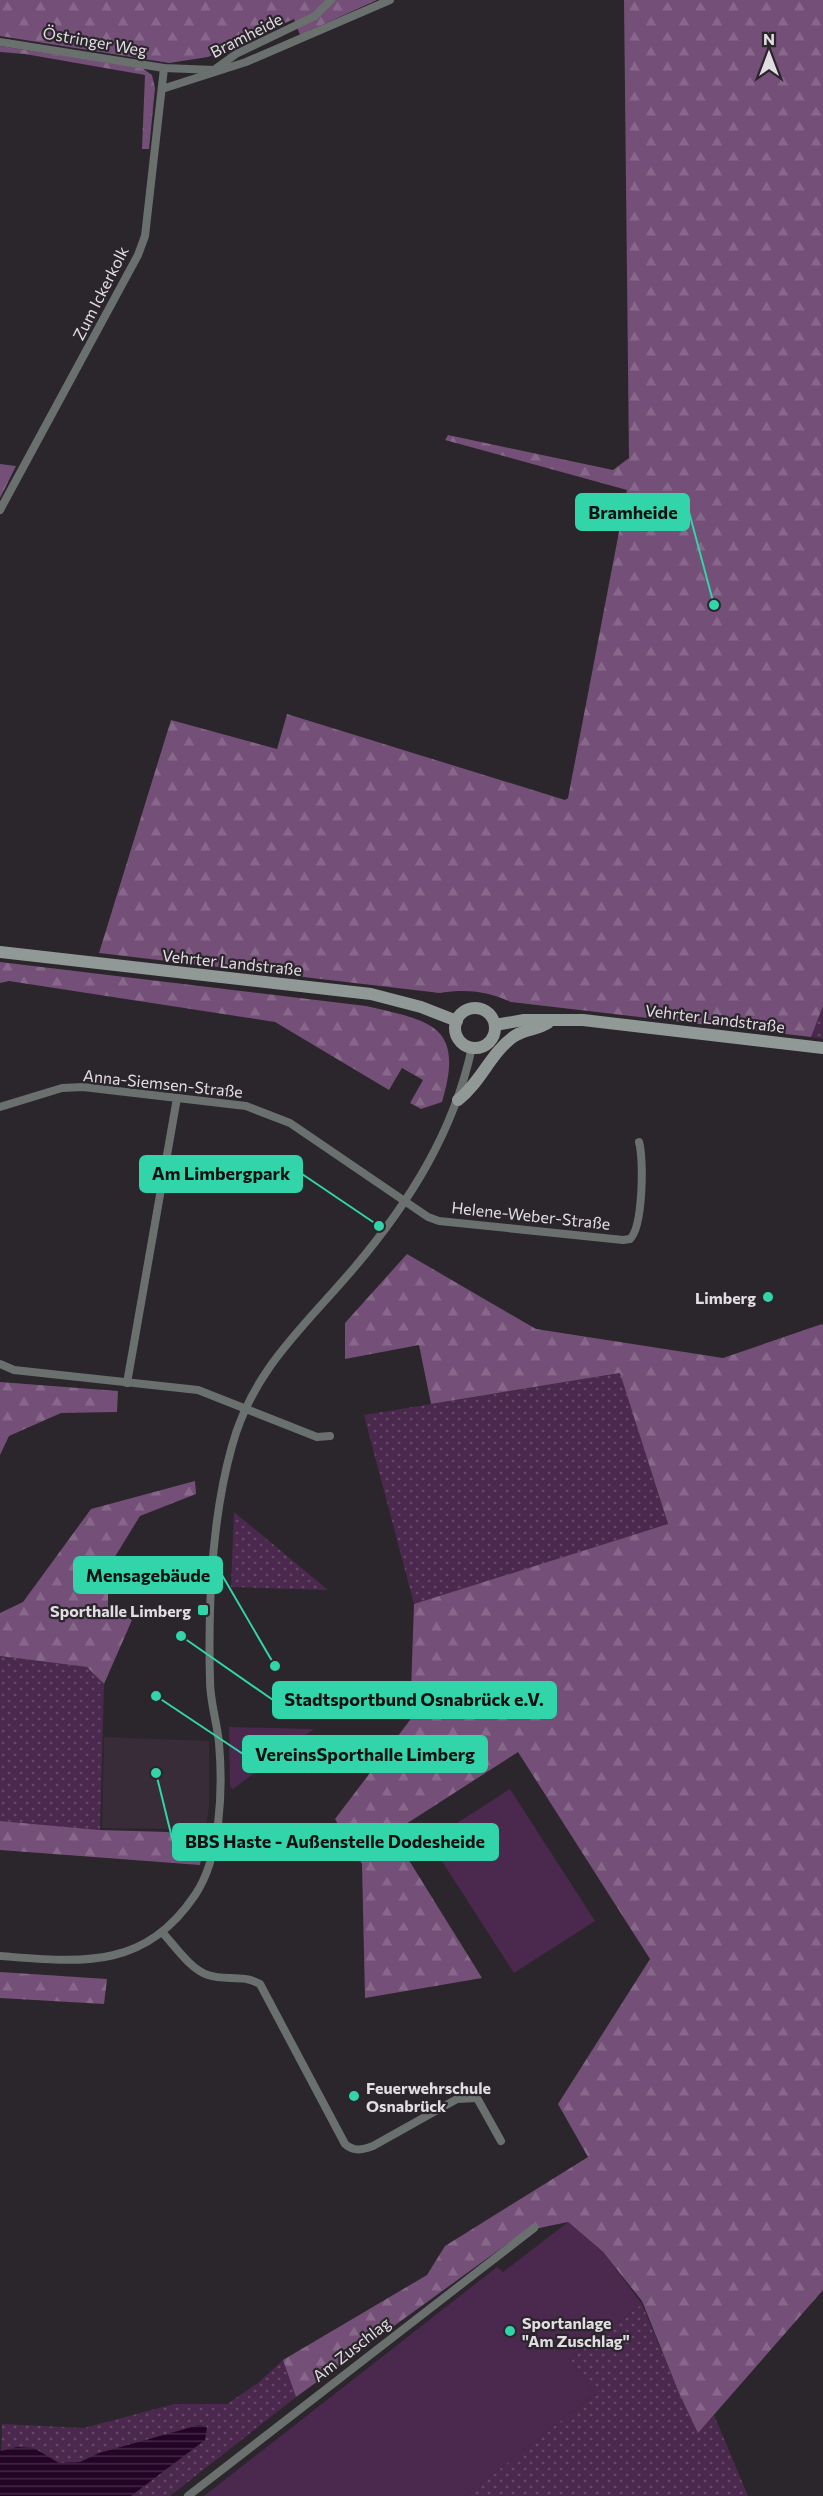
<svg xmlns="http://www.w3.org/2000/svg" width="823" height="2496" viewBox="0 0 823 2496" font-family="Commissioner,sans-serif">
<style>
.built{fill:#372c38}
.grass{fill:url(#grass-dots)}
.forest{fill:url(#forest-firs)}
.park{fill:#4b294e}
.water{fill:url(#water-rules)}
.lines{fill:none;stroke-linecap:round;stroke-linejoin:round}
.street{stroke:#6a706e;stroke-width:8}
.secondary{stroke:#909995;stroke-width:12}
.poi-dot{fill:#32d4a9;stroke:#2b252c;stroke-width:2}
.labels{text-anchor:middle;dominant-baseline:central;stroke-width:4.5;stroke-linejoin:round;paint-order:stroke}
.street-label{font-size:16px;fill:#e2dde2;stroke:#2b252c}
.poi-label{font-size:16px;font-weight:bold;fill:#e2dde2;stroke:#2b252c;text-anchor:end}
.leader{fill:none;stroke:#32d4a9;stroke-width:2}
.callout-dot{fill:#32d4a9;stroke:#2b252c;stroke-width:2}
.callout{fill:#32d4a9;stroke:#32d4a9;stroke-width:2}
.callout-label{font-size:18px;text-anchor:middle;font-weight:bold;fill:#111}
</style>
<defs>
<pattern id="grass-dots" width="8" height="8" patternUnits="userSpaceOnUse" patternTransform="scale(1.5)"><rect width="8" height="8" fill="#4b294e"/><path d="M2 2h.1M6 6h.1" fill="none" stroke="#654867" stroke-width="1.8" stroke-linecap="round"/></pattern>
<pattern id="forest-firs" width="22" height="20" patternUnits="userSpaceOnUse" patternTransform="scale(1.5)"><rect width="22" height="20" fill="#744f77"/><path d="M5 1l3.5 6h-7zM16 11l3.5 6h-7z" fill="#88688a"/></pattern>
<pattern id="water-rules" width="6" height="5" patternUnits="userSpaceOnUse" patternTransform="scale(1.5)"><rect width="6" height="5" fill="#230427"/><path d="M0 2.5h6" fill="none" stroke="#432846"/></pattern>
</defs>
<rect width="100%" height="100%" fill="#2b252c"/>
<path class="built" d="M104 1737 209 1741V1806L203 1847 168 1829 102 1828Z"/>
<g class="grass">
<path d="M823 1006V1039L811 1037Z"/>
<path d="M621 1373 668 1525 414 1604 364 1415Z"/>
<path d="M234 1512 328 1590 231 1587Z"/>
<path d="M0 1656 87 1667 104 1684 100 1830 0 1821Z"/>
<path d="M642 2304 679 2393 698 2432 714 2415 748 2496H465L595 2394 570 2359Z"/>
<path d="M283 2360 296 2397 170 2496H0L2 2424 84 2428 174 2404H227L258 2383Z"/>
</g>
<g class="forest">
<path d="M0 0H377L300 35 294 19 208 57 169 63 0 36Z"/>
<path d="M624 0H823V1006L811 1037 511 1002C486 991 467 989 440 993L99 953 171 720 277 749 287 714 565 800 568 798 627 490 445 440 448 435 613 470 629 458Z"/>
<path d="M0 46 142 68 152 75 155 88 149 149H142L145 75 25 54 0 52Z"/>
<path d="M0 464 16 466 0 498Z"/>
<path d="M0 962 366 1006C431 1021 465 1025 442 1102L421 1109 410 1103 423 1080 402 1068 389 1090 275 1022 9 981 0 983Z"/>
<path d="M407 1254 536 1329 723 1358 822 1324 823 1326V2290L698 2433 679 2393 642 2301 603 2252 568 2222 525 2231 296 2397 283 2360 427 2275 445 2246 588 2157 558 2104 650 1959 518 1752 392 1833 482 1978 365 1998 362 1864 335 1819 410 1720 414 1604 668 1524 620 1373 431 1404 419 1345 345 1359V1323Z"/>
<path d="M0 1382 118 1391 117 1412 61 1413 9 1436 0 1455Z"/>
<path d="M195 1481 196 1494 140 1516 108 1568V1607L132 1620 104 1684 87 1667 0 1656V1613L23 1602 91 1509Z"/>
<path d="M0 1821 100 1830 168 1832 203 1849 200 1865 0 1850Z"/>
<path d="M0 1972 107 1979 104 2004 0 1998Z"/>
</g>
<g class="park">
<path d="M229 1727 314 1729 233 1789 230 1787Z"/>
<path d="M510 1789 595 1921 514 1973 429 1841Z"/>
<path d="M568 2222 603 2252 642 2304 570 2359 595 2394 465 2496H204L497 2267 503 2272Z"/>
</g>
<path class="water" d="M199 2425 207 2427 205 2440 131 2496H0V2451L17 2447 34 2448 59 2463 80 2462 99 2453Z"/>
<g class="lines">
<g class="street">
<path d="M0 42 164 68 214 70 236 54 315 16 331 0"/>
<path d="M162 89 246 62 390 0"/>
<path d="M0 510 138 255 145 236 164 68"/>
<path d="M0 1107 62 1088 83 1087 246 1106 290 1123 428 1217 439 1221 623 1240 630 1239C643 1227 644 1159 639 1142"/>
<path d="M0 1364 14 1370 198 1390 317 1437 330 1436"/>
<path d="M127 1383 177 1098"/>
<path d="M162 1932C175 1946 190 1969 208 1975 225 1981 243 1974 260 1984L345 2144C354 2152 362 2150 373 2146L457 2099 477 2098 501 2141"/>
<path d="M0 1956C80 1962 144 1971 195 1895 221 1857 223 1788 219 1743 217 1722 210 1702 210 1681 208 1607 212 1517 232 1446 253 1369 304 1327 354 1268 409 1203 454 1132 472 1047"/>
<path d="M188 2496 534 2228"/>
</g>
<g class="secondary">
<path d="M0 952 371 994 421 1007 457 1021"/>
<circle cx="475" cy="1028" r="20"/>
<path d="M495 1025 524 1020H583L823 1048"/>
<path d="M458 1100C481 1082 490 1054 513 1037 524 1029 537 1030 548 1023"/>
</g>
</g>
<g class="poi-dot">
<circle cx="768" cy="1297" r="6"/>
<rect x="197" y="1604" width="12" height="12" rx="3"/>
<circle cx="354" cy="2096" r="6"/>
<circle cx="510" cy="2331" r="6"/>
</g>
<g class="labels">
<g class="street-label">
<text transform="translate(246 35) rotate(-27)">Bramheide</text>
<text transform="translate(95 41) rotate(10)">Östringer Weg</text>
<text transform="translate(100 293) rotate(-63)">Zum Ickerkolk</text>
<text transform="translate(232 962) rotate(6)">Vehrter Landstraße</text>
<text transform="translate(715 1018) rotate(7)">Vehrter Landstraße</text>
<text transform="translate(163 1083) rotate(6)">Anna-Siemsen-Straße</text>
<text transform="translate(531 1215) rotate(6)">Helene-Weber-Straße</text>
<text transform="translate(351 2349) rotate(-38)">Am Zuschlag</text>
</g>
<g class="poi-label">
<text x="756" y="1297">Limberg</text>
<text x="191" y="1610">Sporthalle Limberg</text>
<text x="366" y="2087" text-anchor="start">Feuerwehrschule<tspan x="366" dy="18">Osnabrück</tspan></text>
<text x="522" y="2322" text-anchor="start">Sportanlage<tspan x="522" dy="18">"Am Zuschlag"</tspan></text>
</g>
</g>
<path class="leader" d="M714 605L689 512M379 1226L302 1174M275 1666L222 1575M181 1636L273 1700M156 1696L243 1754M156 1773L173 1842"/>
<g class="callout-dot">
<circle cx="714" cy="605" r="6"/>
<circle cx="379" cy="1226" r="6"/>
<circle cx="275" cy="1666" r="6"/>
<circle cx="181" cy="1636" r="6"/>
<circle cx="156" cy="1696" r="6"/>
<circle cx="156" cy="1773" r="6"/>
</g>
<g class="callout">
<rect x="576" y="494" width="113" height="36" rx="6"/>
<rect x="140" y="1156" width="162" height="36" rx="6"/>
<rect x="74" y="1557" width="148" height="36" rx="6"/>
<rect x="273" y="1682" width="283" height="36" rx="6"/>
<rect x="243" y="1736" width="244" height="36" rx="6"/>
<rect x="173" y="1824" width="325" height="36" rx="6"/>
</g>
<g class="callout-label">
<text x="633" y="519">Bramheide</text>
<text x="221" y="1180">Am Limbergpark</text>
<text x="148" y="1582">Mensagebäude</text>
<text x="414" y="1706">Stadtsportbund Osnabrück e.V.</text>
<text x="365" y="1761">VereinsSporthalle Limberg</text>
<text x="335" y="1848">BBS Haste - Außenstelle Dodesheide</text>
</g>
<g transform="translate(769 54)" stroke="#2b252c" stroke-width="4.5" paint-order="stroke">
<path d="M0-4.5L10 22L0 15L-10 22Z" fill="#e2dde2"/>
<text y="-9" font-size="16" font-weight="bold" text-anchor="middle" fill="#e2dde2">N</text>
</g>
</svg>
